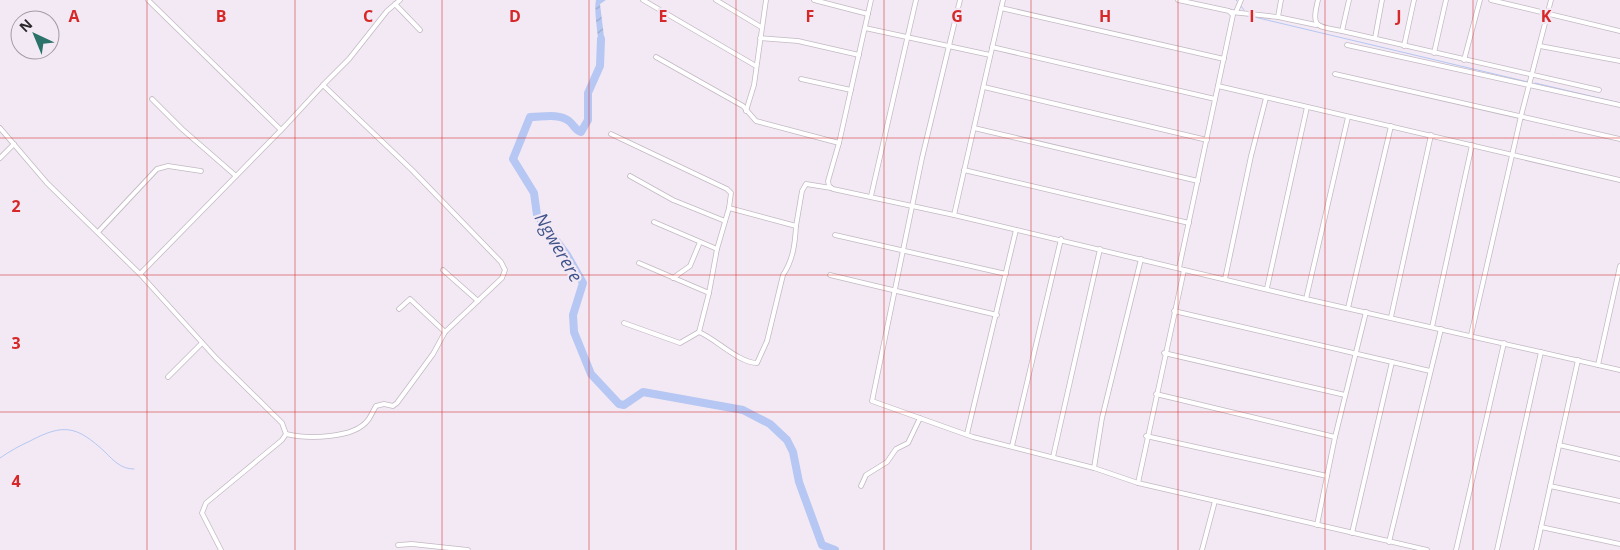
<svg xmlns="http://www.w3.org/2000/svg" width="1620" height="550" viewBox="0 0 1620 550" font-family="'Open Sans',sans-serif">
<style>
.water{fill:url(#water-waves)}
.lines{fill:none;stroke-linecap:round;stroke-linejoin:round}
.stream{stroke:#b5c7f2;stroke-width:1}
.river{stroke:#b5c7f2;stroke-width:8}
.street-casing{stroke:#c2b9c3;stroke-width:5.5}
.street{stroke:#fff;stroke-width:4}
.grid{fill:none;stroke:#d62828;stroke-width:1;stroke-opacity:0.55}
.labels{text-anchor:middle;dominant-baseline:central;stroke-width:4.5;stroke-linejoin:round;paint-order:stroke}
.water-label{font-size:18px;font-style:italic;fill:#3f538a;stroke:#f3e9f4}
.grid-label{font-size:16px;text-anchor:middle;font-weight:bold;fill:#d62828;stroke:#f3e9f4;stroke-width:4.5;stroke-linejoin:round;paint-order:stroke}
</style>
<defs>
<pattern id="water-waves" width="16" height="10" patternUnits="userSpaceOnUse" patternTransform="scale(1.25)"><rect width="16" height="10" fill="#b5c7f2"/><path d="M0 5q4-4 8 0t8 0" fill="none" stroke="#9cabd0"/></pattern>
</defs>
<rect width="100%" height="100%" fill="#f3e9f4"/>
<path class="water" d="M596 0H606L600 4 604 37 600 66C601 46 593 15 596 0Z"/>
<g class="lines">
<g class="stream">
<path d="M1236 0 1237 1"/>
<path d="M1241 6 1244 10"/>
<path d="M1250 16 1528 82"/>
<path d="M1535 83 1620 103"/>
<path d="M0 458C10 451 19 446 30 441 64 423 77 426 105 452 114 461 121 469 134 469"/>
</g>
<path class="river" d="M601 39 600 66 588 93V120L581 132C575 130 574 125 569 121 558 113 543 117 530 117L513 159 534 193 537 215 567 255 583 283 573 315 574 332 591 374 619 404 624 405 643 392 743 410 770 424 787 440 793 452 799 482 822 545 835 550"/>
<defs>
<g id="street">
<path d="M148 0 281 130"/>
<path d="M643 0 756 66"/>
<path d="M716 0 761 27"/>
<path d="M814 0 868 14"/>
<path d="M871 0 839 143 828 181 829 186 833 189 954 215 1306 299 1620 370"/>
<path d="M960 0 922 158 872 401 973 437 1094 468 1138 483 1427 550"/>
<path d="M1178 0 1229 11 1233 15 1179 268"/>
<path d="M1318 0C1311 28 1316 26 1342 31"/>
<path d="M1349 0 1342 31 1599 90"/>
<path d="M1491 0 1620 31"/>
<path d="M395 4 420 30"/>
<path d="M1001 8 1224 59"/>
<path d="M1231 12 1278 17 1316 25"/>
<path d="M1236 12 1241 0"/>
<path d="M1278 17 1281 0"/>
<path d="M865 28 990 55"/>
<path d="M760 38 798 41 859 55"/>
<path d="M1375 38 1382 0"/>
<path d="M1347 45 1620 105"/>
<path d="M1404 46 1414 0"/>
<path d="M1540 46 1620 61"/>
<path d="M992 47 1215 99"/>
<path d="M1434 53 1446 0"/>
<path d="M656 57 743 106 756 121 839 143"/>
<path d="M1464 60 1480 0"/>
<path d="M1335 74 1620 139"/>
<path d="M801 79 851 90"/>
<path d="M323 85 349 59 387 11 400 0"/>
<path d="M1218 86 1620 180"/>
<path d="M984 87 1207 140"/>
<path d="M152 99 182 129 236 176"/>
<path d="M746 111 754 85 766 0"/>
<path d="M0 128 47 183 140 274 216 358 282 423 286 434 282 440 206 503 202 513 221 550"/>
<path d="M974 128 1198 181"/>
<path d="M611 134 727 189 731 193 729 208"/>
<path d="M0 158 14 144"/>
<path d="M964 170 1189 223"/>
<path d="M630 176 673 200 725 221"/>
<path d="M871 196 916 0"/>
<path d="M954 215 1003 0"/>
<path d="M654 222 717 249"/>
<path d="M98 232 157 169 168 166 201 171"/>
<path d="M835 235 1006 274"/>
<path d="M639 263 709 293 717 249 729 208 796 226 802 191 806 184 831 188"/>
<path d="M443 270 478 301"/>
<path d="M140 274 286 125 323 85 412 170 501 262 505 270 502 278 445 332 433 354 397 403 393 406 384 404 376 406C373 411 371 416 368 420 354 439 307 439 286 434"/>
<path d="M830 275 997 315"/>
<path d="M673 278 690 266 700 242"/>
<path d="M1225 279 1251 156 1266 98"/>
<path d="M1267 288 1307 107"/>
<path d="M1306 299 1348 117"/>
<path d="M1348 308 1391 126"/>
<path d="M399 309 410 299 445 332"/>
<path d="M1174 311 1392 362"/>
<path d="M1391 317 1431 135"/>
<path d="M624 323 680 343 699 332C716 339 739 363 757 363L767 341 783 275C793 260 795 244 796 226"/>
<path d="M1432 327 1472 145"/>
<path d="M699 332 709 293"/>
<path d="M1471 335 1521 116 1551 0"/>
<path d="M1164 353 1345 395"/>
<path d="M1598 365 1620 266"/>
<path d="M168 377 202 343"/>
<path d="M1156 394 1335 437"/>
<path d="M967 434 1016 230"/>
<path d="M1146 436 1327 476"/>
<path d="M1559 445 1620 459"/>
<path d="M1012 446 1061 239"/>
<path d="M1053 457 1100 249"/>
<path d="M1094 468 1102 418 1141 259"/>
<path d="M1138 483 1184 270"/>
<path d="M861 486 866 475 887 462 896 449 908 443 920 418"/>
<path d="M1550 486 1620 501"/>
<path d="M1317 525 1335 437 1366 312"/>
<path d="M1541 527 1620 544"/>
<path d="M1352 533 1392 362 1430 371"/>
<path d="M1389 542 1441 329"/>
<path d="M398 545 412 544 468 550"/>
<path d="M1202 550 1215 501"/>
<path d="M1456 550 1504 343"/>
<path d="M1497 550 1541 352"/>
<path d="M1536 550 1578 360"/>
</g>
</defs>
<use href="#street" class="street-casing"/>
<use href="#street" class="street"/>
</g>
<path class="grid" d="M147 0V550M295 0V550M442 0V550M589 0V550M736 0V550M884 0V550M1031 0V550M1178 0V550M1325 0V550M1473 0V550M0 138H1620M0 275H1620M0 412H1620"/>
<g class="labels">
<g class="water-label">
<text transform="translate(559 247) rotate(60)">Ngwerere</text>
</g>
</g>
<g class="grid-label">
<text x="74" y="22">A</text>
<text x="221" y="22">B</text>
<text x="368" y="22">C</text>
<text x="515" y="22">D</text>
<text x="663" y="22">E</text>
<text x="810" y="22">F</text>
<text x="957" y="22">G</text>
<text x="1105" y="22">H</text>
<text x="1252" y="22">I</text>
<text x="1399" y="22">J</text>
<text x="1546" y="22">K</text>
<text x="16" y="212">2</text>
<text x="16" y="349">3</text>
<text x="16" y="487">4</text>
</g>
<g transform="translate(35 35) rotate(316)"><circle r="24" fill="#f3e9f4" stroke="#a39ba4"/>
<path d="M0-4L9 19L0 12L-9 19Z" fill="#2b736a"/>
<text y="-8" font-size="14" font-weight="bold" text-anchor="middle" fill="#2a272b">N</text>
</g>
</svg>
